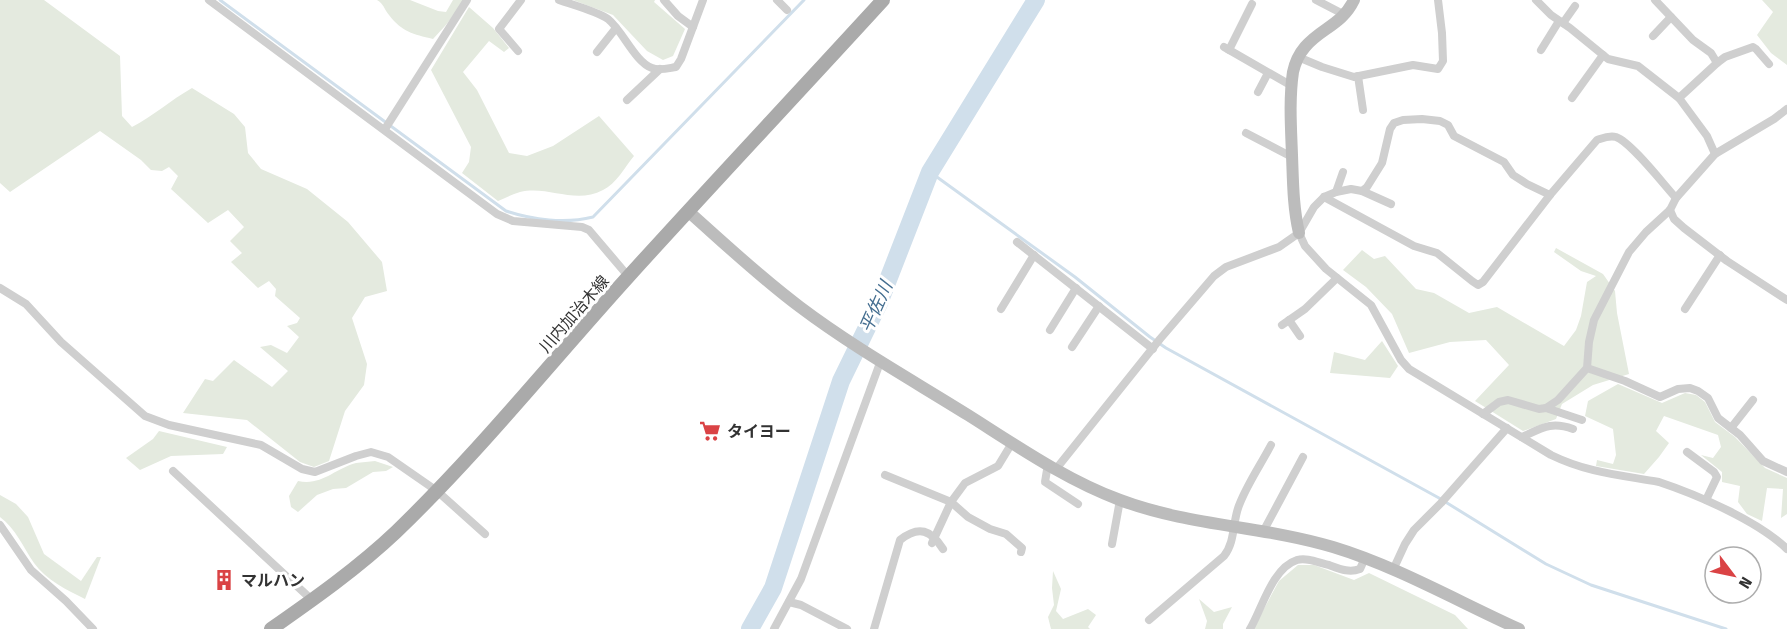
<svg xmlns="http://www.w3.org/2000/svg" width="1787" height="629" viewBox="0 0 1787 629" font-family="'Fira Sans Condensed','Noto Sans JP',sans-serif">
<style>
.green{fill:#e4eadf}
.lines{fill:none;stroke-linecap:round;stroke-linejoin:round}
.stream{stroke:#d0dfeb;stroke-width:3}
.river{stroke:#d0dfeb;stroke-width:18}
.street{stroke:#cfcfcf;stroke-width:8}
.secondary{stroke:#bcbcbc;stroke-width:12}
.primary{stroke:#aaa;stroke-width:14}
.labels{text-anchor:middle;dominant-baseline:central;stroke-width:6;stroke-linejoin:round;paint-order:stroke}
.street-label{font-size:16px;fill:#323232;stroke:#fff}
.poi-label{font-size:16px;font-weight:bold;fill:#323232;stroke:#fff;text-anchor:start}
.water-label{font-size:18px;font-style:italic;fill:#446e90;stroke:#fff}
</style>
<rect width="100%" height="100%" fill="#fff"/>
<g class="green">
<path d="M0 0H44L120 56 122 116 132 127C153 116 171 100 192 88L234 114 245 127 248 153 261 169 307 189 348 222 382 262 387 291 365 297 352 318 367 364 364 385 345 411 329 461 314 467 300 462 247 420 183 413 205 379 213 381 234 360 272 387 288 371 260 347 271 345 287 353 299 337 287 326 297 323 300 318 275 296 276 289 269 281 258 288 231 262 242 253 230 241 244 227 228 210 208 223 171 189 178 176 169 167 162 171 151 170 141 160 100 131 10 192 0 183Z"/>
<path d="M377 0H410L438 11 446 12 453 0H466L445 26 433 39C413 34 402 32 389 15 384 9 384 4 377 0Z"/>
<path d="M573 0H655L654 2 685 29 673 56 663 60 647 51 613 15Z"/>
<path d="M1762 0H1787V65L1771 53 1757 35 1773 12Z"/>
<path d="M469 7 493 28 509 48 504 52 489 41 463 72 477 90 509 153 527 156 553 146 599 116 634 156C625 167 616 184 603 190 575 205 548 185 520 192 513 194 505 198 498 201L462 173 469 162 471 147 431 70Z"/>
<path d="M1556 248 1603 274 1615 291 1617 313 1629 374 1593 385 1562 404 1556 419 1523 431 1475 401 1509 365 1486 340 1450 342 1409 353 1392 314 1366 287 1343 270 1362 250 1374 259 1385 256 1416 289 1434 293 1469 313 1497 307 1564 346 1576 330 1581 316 1587 282 1596 276 1581 271 1554 252Z"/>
<path d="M1382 341 1398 366 1390 378 1330 373 1334 352 1365 360Z"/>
<path d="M1618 384 1662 403 1685 393 1696 395 1705 402 1715 422 1735 437 1765 468 1787 478V514L1781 518 1783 489 1767 488 1762 521 1747 514 1738 502 1740 486 1722 482V472L1701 455 1713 458 1721 447 1718 435 1664 416 1656 431 1669 443 1659 457 1644 474 1596 466 1597 460 1613 464 1616 455 1613 429 1585 416 1588 401Z"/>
<path d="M159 431 227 447 223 454 171 456 140 470 126 458 153 439Z"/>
<path d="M375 461 393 467 386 471 373 472 346 488 333 489 317 495 298 512 291 507 289 496 298 481C322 486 334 469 356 463 362 462 369 462 375 461Z"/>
<path d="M0 495 16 504 28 517 44 554 81 581 97 557H101L85 599C67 590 46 580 34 563 23 547 16 529 0 517Z"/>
<path d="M1298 565H1314L1354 580 1369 573 1455 615 1468 629H1253L1279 581Z"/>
<path d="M1053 571 1061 589 1056 611 1063 619 1088 609 1096 615 1088 627 1090 629H1051L1048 617 1054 605 1052 588Z"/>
<path d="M1199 599 1214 612 1232 607 1223 624V629H1205L1207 621Z"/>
</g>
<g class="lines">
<g class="stream">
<path d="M220 0 506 211C533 220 565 224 593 217L804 0"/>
<path d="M930 172 1075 277 1150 337 1166 348 1439 498 1546 564 1591 585 1726 629"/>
</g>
<path class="river" d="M750 629 773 588 841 381 879 303 930 172 1036 0"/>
<g class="street">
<path d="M209 0 497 214 513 221 582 227 589 230 628 276"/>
<path d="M559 0C573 5 596 11 608 19 623 31 635 62 652 68 659 71 669 68 676 67L681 59 703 0"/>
<path d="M664 0 678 16 693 27"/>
<path d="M777 0 787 10"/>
<path d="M1316 0 1345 15"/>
<path d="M1536 0 1551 15 1570 28 1608 59 1638 66 1679 98 1707 136 1715 154"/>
<path d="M1655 0 1693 40 1711 53 1717 63 1679 98"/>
<path d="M1563 23 1575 6"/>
<path d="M1653 36 1671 17"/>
<path d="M1224 47 1292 86"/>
<path d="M1229 50 1252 4"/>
<path d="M1541 50 1559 21"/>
<path d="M518 51 499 29 521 0"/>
<path d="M597 52 616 28"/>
<path d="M1298 57 1322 67 1354 77 1413 65 1438 69 1443 61 1442 33 1438 0"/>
<path d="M1717 63 1725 57 1753 47 1756 49 1769 64"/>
<path d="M1358 76 1363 110"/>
<path d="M1258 92 1268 73"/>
<path d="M1572 98 1603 55"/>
<path d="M627 100 660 69"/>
<path d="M385 129 467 0"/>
<path d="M1246 133 1292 157"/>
<path d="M1362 191 1391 204"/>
<path d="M1336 192 1343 172"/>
<path d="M1324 197 1414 246 1437 253 1472 281 1478 285 1483 282 1550 195"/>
<path d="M1670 210 1674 219 1684 228 1727 261 1787 300"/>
<path d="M1299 233 1305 246 1326 269 1371 305 1401 360 1409 369 1551 455C1588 473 1620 475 1659 482 1698 495 1758 521 1787 549"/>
<path d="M1017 242 1153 349"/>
<path d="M0 288 26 304 61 342 145 416 169 425 261 445 302 469 315 472 356 456 371 452 388 457 437 491 485 534"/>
<path d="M1001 309 1034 255"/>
<path d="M1685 309 1720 255"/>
<path d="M1289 320 1300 336"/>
<path d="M1282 325 1305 309 1337 278"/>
<path d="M1050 330 1076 288"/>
<path d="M1072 347 1099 306"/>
<path d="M1587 368 1625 381 1660 397 1678 389 1690 388 1698 391 1708 398 1718 418 1740 435 1763 461 1787 472"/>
<path d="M1546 408 1582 420"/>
<path d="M1483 414 1499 402 1508 400 1539 409 1546 408 1558 400 1587 368 1589 342 1594 320 1629 252 1646 232 1670 210 1676 198 1715 154 1774 119 1787 109"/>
<path d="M1731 428 1753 400"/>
<path d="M1522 437C1542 428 1551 421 1573 429"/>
<path d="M1687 452 1714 472 1717 477 1706 500"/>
<path d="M1048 464 1045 482 1078 504"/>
<path d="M1056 469 1160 339 1214 276 1226 267 1279 247 1299 233 1314 207 1324 197 1336 192 1351 189 1362 191 1367 187 1382 163 1390 129 1394 123 1403 120 1422 119 1440 121 1448 125 1454 136 1504 162 1513 175 1527 184 1550 195 1597 140C1603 138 1609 135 1616 137 1631 142 1664 185 1676 198"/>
<path d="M173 471 312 600"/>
<path d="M885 475 951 502 968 517 990 529 1006 534 1022 548 1021 552"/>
<path d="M0 525 31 570 66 601 93 629"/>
<path d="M1263 532 1303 457"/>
<path d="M932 543 951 502 965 483 998 466 1012 443"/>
<path d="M1112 544 1120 500"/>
<path d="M1393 570 1405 544 1414 530 1441 503 1507 428"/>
<path d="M789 602 801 605 847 629"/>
<path d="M1149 620 1224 556C1236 541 1232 520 1240 503 1248 483 1261 464 1271 445"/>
<path d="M774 629 801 579 881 360"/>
<path d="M874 629 900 540C919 525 931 530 943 549"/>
<path d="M1250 629C1262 609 1272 568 1297 560 1307 557 1319 563 1329 565 1340 569 1349 573 1360 569L1365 558"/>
</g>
<g class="secondary">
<path d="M689 212C725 244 761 278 800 307 853 347 912 380 968 415 1017 446 1066 480 1120 500 1189 526 1263 526 1333 547 1396 566 1459 602 1519 629"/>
<path d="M1299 233C1293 207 1293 181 1292 155 1291 128 1289 99 1293 72 1295 63 1299 54 1305 47 1321 28 1342 25 1354 0"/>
</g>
<path class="primary" d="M271 629C314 599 358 568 396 532 479 452 551 362 628 277 712 184 798 93 883 0"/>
</g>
<defs>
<symbol id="supermarket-bare" viewBox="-9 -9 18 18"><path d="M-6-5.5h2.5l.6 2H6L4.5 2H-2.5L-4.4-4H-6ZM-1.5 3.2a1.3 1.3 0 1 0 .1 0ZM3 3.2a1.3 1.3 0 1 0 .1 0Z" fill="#da4345" stroke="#fff" stroke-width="2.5" paint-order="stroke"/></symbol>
<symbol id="building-bare" viewBox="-9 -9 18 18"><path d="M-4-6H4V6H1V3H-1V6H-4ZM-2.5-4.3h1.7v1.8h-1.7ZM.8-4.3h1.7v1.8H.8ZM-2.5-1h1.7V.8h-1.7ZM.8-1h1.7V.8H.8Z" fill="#da4345" stroke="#fff" stroke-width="2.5" paint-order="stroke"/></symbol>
</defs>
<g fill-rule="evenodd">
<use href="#supermarket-bare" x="695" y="416" width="30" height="30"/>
<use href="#building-bare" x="209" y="565" width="30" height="30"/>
</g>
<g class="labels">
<g class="street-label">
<text transform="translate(574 314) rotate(-49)">川内加治木線</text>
</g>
<g class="poi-label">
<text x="727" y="431">タイヨー</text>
<text x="241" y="580">マルハン</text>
</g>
<g class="water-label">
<text transform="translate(876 307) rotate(-66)">平佐川</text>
</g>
</g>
<g transform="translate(1733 575) rotate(122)"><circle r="28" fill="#ffffff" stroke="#adadad" stroke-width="1.5"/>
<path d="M0-4.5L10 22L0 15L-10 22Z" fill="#da4345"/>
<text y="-9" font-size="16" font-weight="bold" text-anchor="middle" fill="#323232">N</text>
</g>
</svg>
